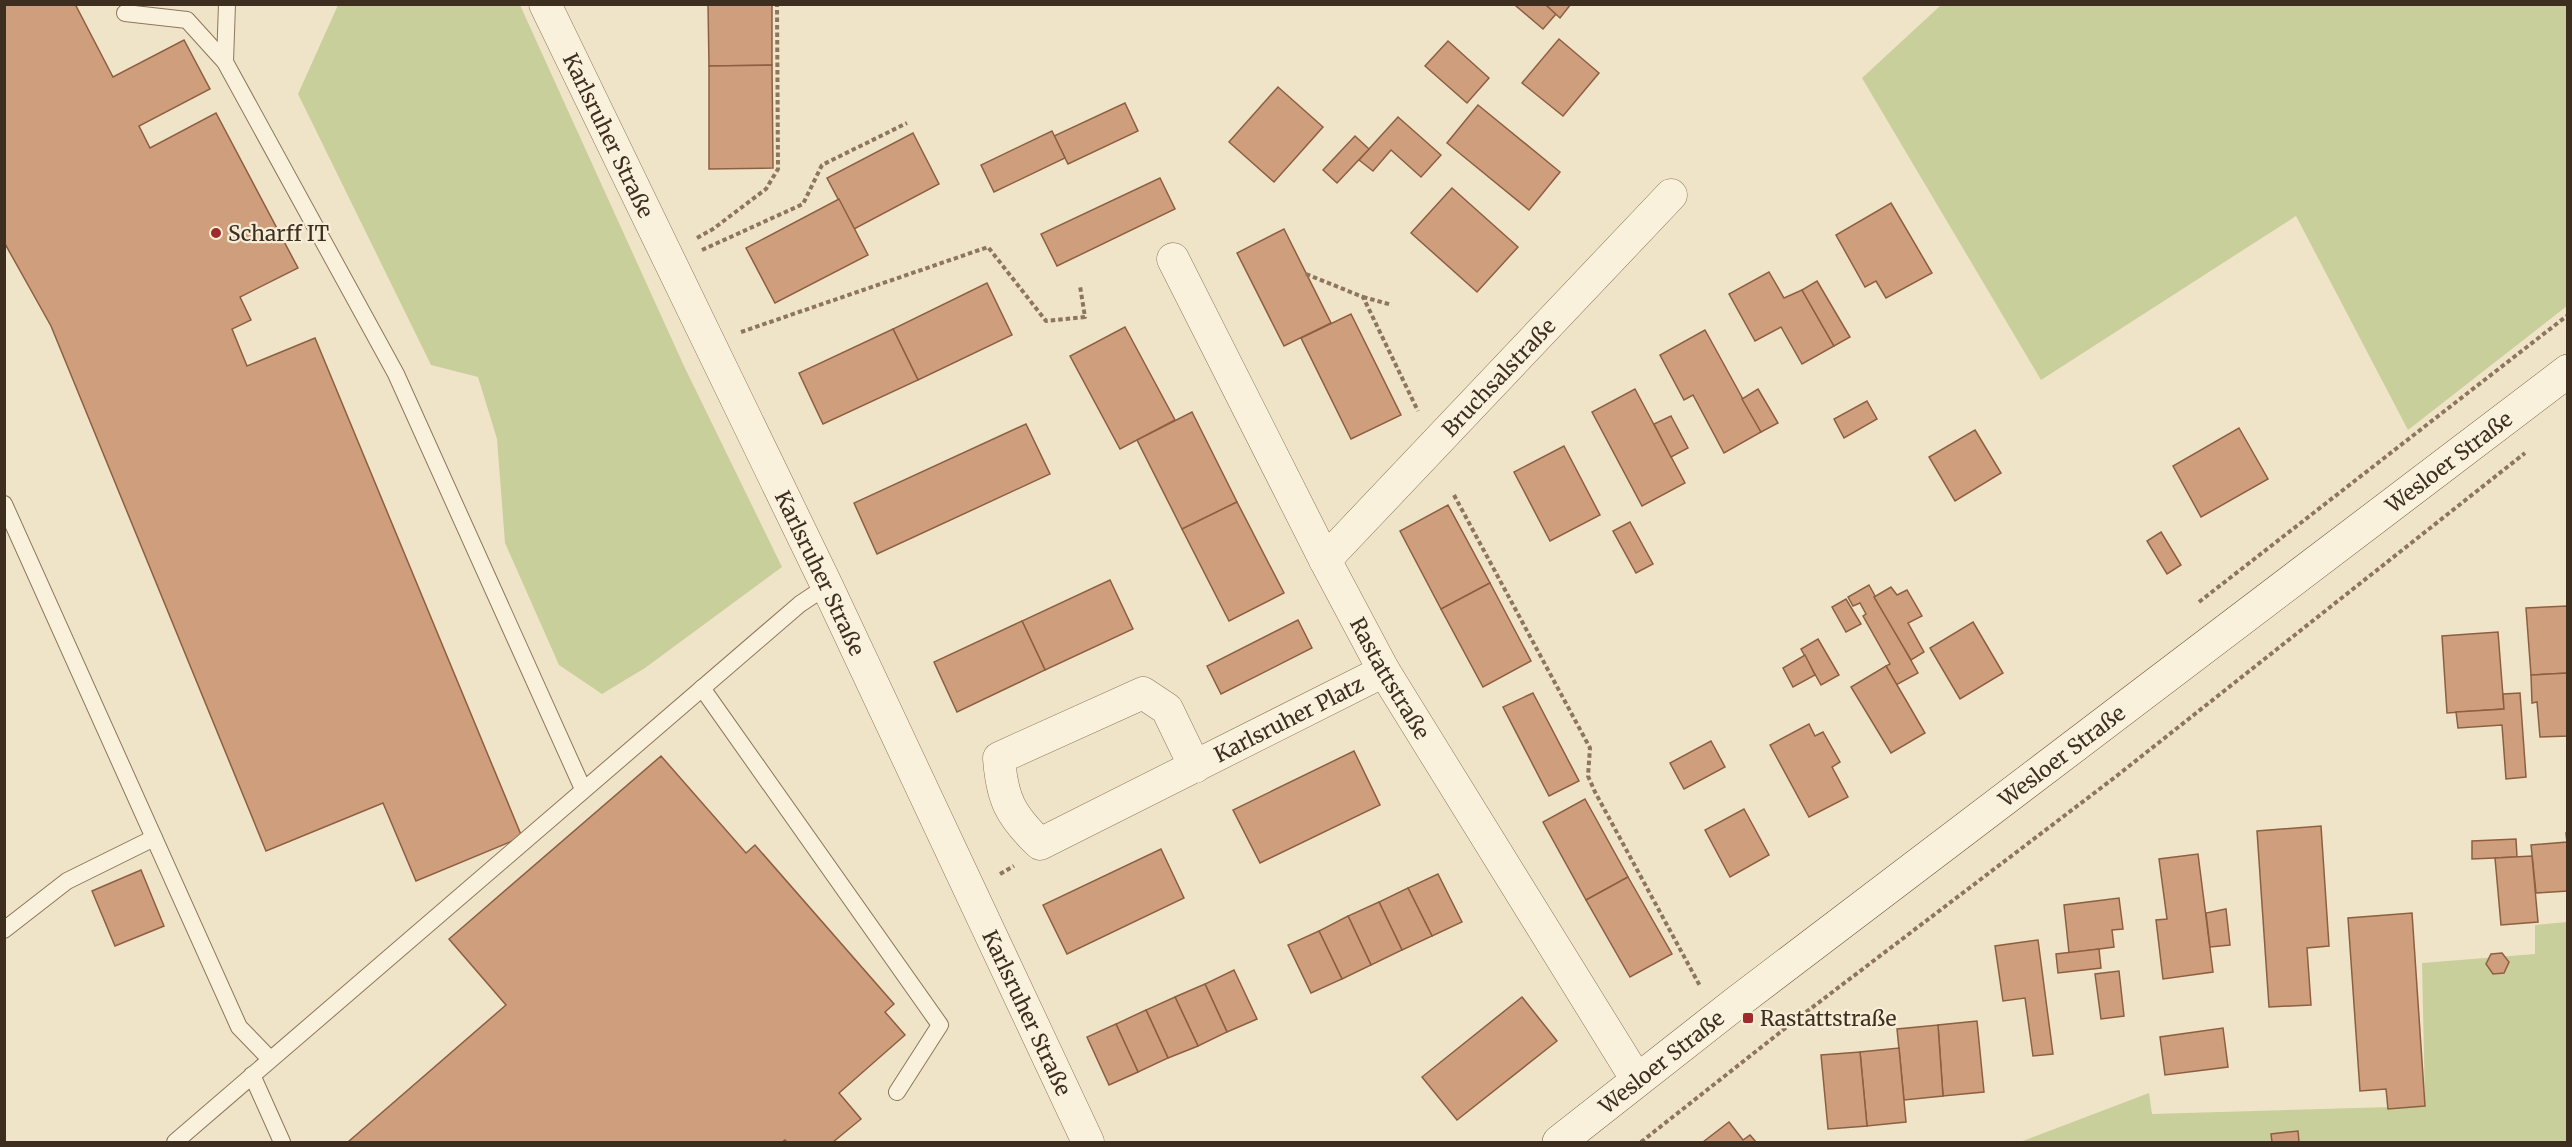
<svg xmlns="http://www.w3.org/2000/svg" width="2572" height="1147" viewBox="0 0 2572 1147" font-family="Merriweather,serif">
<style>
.green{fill:#c9cf9b}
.building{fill:#cf9f7d;stroke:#8d5f41;stroke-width:1.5}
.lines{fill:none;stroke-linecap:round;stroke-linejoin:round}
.lane-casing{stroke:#8d765c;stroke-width:18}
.street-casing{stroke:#8d765c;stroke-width:33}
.secondary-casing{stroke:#6f573f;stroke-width:34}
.path{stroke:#8d765c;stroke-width:4;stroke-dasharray:4.5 3;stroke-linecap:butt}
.lane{stroke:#faf1dc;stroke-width:16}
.street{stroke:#faf1dc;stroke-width:32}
.secondary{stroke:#faf1dc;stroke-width:33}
.poi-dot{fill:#9e2a2b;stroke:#f7eed8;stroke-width:2}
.labels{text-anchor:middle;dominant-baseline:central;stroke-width:4.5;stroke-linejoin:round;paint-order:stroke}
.street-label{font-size:21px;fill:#3d2e20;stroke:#f7eed8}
.poi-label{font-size:21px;fill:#3d2e20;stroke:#f7eed8;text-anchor:start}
</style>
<rect width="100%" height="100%" fill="#f0e4c8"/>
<g class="green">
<path d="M338 5H520L684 366 782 567 645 668 602 694 559 665 505 543 497 439 478 377 431 365 298 94Z"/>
<path d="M1941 5H2567V306L2408 430 2296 216 2041 380 1862 78Z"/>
<path d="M2567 922V1142H2020L2149 1093 2152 1114 2425 1106 2422 963 2535 954V925Z"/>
</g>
<g class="building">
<path d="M4 4H75L113 77 184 40 210 89 139 126 150 148 216 113 298 268 240 297 251 320 232 329 247 366 315 338 522 837 416 881 383 803 266 851 51 326 4 242Z"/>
<path d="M708 4H772V65L709 66Z"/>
<path d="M1518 4H1545L1556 14 1543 29 1516 6Z"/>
<path d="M1545 4H1571L1560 18Z"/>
<path d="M1559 39 1599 73 1563 116 1522 83Z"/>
<path d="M1448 41 1489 78 1467 103 1425 66Z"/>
<path d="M772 65 773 168 709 169V66Z"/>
<path d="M1278 87 1323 127 1274 182 1229 142Z"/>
<path d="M1125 103 1138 131 1068 164 1054 136Z"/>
<path d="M1478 105 1560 172 1529 210 1447 143Z"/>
<path d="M1398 117 1441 155 1421 177 1391 150 1373 171 1359 160Z"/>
<path d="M1052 131 1065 158 994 192 981 165Z"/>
<path d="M913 133 939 184 854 229 827 178Z"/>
<path d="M1355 136 1369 149 1337 183 1323 170Z"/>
<path d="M1160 178 1175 209 1057 266 1041 234Z"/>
<path d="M1452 188 1518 247 1477 292 1411 233Z"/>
<path d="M839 199 868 255 775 303 746 248Z"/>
<path d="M1891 203 1932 273 1886 298 1876 281 1865 287 1836 235Z"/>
<path d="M1284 229 1331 323 1284 346 1237 253Z"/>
<path d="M1769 272 1784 298 1802 290 1834 346 1802 364 1781 327 1755 341 1729 294Z"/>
<path d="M1817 281 1850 337 1834 346 1802 290Z"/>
<path d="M987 283 1012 335 918 380 893 329Z"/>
<path d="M1351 314 1401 415 1351 439 1301 338Z"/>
<path d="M1125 327 1175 420 1120 449 1070 356Z"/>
<path d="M893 329 918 380 823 424 799 373Z"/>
<path d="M1705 330 1761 432 1724 453 1693 395 1684 400 1660 355Z"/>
<path d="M1635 389 1685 483 1642 506 1592 412Z"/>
<path d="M1758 389 1778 423 1761 432 1742 399Z"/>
<path d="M1867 401 1877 419 1844 438 1834 419Z"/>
<path d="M1192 412 1237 502 1182 529 1137 440Z"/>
<path d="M1671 416 1688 448 1671 457 1654 424Z"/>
<path d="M1026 424 1050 474 877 554 854 503Z"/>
<path d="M2239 428 2268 479 2201 517 2173 466Z"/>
<path d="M1975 430 2001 473 1955 501 1929 457Z"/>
<path d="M1564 446 1600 515 1550 541 1514 472Z"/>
<path d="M1237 502 1284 593 1229 621 1182 529Z"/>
<path d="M1448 505 1490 583 1441 609 1400 531Z"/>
<path d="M1630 522 1653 564 1636 573 1613 531Z"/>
<path d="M2161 532 2181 565 2167 574 2147 541Z"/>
<path d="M1110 580 1133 629 1045 670 1022 621Z"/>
<path d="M1490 583 1531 661 1483 687 1441 609Z"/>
<path d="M1869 585 1918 673 1896 685 1886 666 1890 664 1863 616 1866 614 1860 603 1853 606 1848 597Z"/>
<path d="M1891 587 1897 595 1907 590 1922 616 1908 623 1924 652 1911 660 1874 597Z"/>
<path d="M1846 599 1861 624 1846 632 1832 607Z"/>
<path d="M2567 606 2568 673 2531 675 2526 608Z"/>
<path d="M1298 620 1312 648 1221 694 1207 666Z"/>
<path d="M1022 621 1045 670 957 712 934 662Z"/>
<path d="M1973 622 2003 673 1960 699 1930 648Z"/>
<path d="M2498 632 2504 709 2447 713 2442 636Z"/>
<path d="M1818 639 1839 675 1821 685 1801 649Z"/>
<path d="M1805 655 1815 675 1793 687 1783 668Z"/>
<path d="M1886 666 1925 733 1891 753 1851 687Z"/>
<path d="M2568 673V736L2540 737 2537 702 2532 703 2531 675Z"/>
<path d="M1533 693 1579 781 1549 796 1503 707Z"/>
<path d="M2520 693 2526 777 2506 779 2502 725 2458 728 2456 712 2504 709 2503 694Z"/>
<path d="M1809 724 1815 736 1823 732 1840 762 1832 767 1848 797 1809 817 1770 745Z"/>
<path d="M1711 741 1725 767 1684 789 1670 763Z"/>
<path d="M1354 751 1380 805 1260 863 1233 810Z"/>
<path d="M661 756 746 853 755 845 894 1004 885 1012 905 1035 839 1093 861 1119 833 1142H787L785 1140 782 1142H348L506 1005 449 939Z"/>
<path d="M1585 799 1628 877 1586 900 1543 822Z"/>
<path d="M1744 809 1769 855 1730 877 1705 830Z"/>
<path d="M2321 826 2329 946 2307 948 2311 1005 2269 1007 2257 831Z"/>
<path d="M2566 833H2568V891L2536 893 2531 845 2567 842Z"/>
<path d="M2516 839 2517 857 2472 859V841Z"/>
<path d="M1161 849 1184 898 1067 954 1043 905Z"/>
<path d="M2198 854 2213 972 2163 979 2156 920 2167 919 2159 859Z"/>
<path d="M2532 856 2538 922 2501 925 2495 858Z"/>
<path d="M141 870 164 926 115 946 92 891Z"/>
<path d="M1438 874 1462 922 1432 936 1408 888Z"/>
<path d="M1628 877 1672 954 1630 977 1586 900Z"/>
<path d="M1408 888 1432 936 1402 950 1379 902Z"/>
<path d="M2119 898 2123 929 2112 930 2114 947 2069 953 2064 905Z"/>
<path d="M1379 902 1402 950 1371 965 1348 916Z"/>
<path d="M2226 909 2230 945 2210 947 2206 913Z"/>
<path d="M2412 913 2425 1106 2388 1109 2386 1089 2360 1091 2348 918Z"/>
<path d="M1348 916 1371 965 1342 979 1319 931Z"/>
<path d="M1319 931 1342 979 1311 993 1288 945Z"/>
<path d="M2038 940 2053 1054 2033 1056 2025 998 2003 1001 1995 946Z"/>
<path d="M2099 949 2101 968 2058 973 2056 954Z"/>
<path d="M2502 953 2509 962 2504 973 2493 974 2486 964 2491 954Z"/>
<path d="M1234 970 1257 1019 1227 1032 1205 984Z"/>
<path d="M2119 971 2124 1016 2101 1019 2095 974Z"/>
<path d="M1205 984 1227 1032 1198 1046 1175 997Z"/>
<path d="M1175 997 1198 1046 1168 1058 1146 1010Z"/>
<path d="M1522 997 1557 1041 1457 1120 1422 1077Z"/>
<path d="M1146 1010 1168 1058 1138 1072 1116 1024Z"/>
<path d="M1977 1021 1984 1092 1943 1096 1938 1025Z"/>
<path d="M1116 1024 1138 1072 1109 1085 1087 1037Z"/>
<path d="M1938 1025 1943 1096 1904 1100 1897 1029Z"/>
<path d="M2223 1028 2228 1067 2165 1075 2160 1037Z"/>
<path d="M1899 1048 1906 1122 1867 1126 1860 1052Z"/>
<path d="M1860 1052 1867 1126 1828 1129 1821 1055Z"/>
<path d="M1729 1122 1743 1140 1750 1135 1756 1142H1703Z"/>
<path d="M2298 1131 2299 1142H2272L2271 1134Z"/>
</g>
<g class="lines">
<defs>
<g id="lane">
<path d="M125 13 187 20 225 62 396 374 583 789"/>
<path d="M225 62 227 4"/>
<path d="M4 504 239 1027 270 1059"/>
<path d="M702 688 940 1025 897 1092"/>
<path d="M4 930 67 881 154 838"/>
<path d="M252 1075 282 1142"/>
<path d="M175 1142 800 604 827 586"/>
</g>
<g id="street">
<path id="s1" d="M545 4 827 586 1088 1142"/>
<path id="s2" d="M1173 259 1325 560 1384 671 1637 1080"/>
<path id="s3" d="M1325 560 1671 195"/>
<path id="s4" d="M1195 767 1167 709 1143 693 999 758C1002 799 1010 815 1040 844L1384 671"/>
</g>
<g id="secondary">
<path id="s5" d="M1559 1142 1736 1003 2568 371"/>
</g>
</defs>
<use href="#lane" class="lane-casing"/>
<use href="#street" class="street-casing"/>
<use href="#secondary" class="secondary-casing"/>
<g class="path">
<path d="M697 238 713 229 766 189 778 169 777 4"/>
<path d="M702 250 803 204 822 165 907 123"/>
<path d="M1306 274 1363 297 1418 411"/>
<path d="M1363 297 1392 305"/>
<path d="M741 332 988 247 1046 321 1085 317 1080 286"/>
<path d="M1454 495 1590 748 1588 776 1595 792 1700 986"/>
<path d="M2199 602 2568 315"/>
<path d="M1000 874 1014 866"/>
<path d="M1641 1142 1797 1019 2114 778 2525 453"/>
</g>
<use href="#lane" class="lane"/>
<use href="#street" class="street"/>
<use href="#secondary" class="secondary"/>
</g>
<g class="poi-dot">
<circle cx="216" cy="233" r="6"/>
<rect x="1742" y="1012" width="12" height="12" rx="3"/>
</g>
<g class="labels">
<g class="street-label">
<text stroke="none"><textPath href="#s1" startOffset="146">Karlsruher Straße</textPath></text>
<text stroke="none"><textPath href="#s3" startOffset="252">Bruchsalstraße</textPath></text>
<text stroke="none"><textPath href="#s5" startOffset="1120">Wesloer Straße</textPath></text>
<text stroke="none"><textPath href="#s1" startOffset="632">Karlsruher Straße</textPath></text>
<text stroke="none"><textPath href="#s2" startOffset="472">Rastattstraße</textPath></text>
<text stroke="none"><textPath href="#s4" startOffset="628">Karlsruher Platz</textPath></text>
<text stroke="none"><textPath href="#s5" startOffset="634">Wesloer Straße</textPath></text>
<text stroke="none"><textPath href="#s1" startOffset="1118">Karlsruher Straße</textPath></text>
<text stroke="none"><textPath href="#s5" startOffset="130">Wesloer Straße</textPath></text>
</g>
<g class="poi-label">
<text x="228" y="233">Scharff IT</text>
<text x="1760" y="1018">Rastattstraße</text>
</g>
</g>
<rect width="2572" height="1147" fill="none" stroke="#3d2e20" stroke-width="12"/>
</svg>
